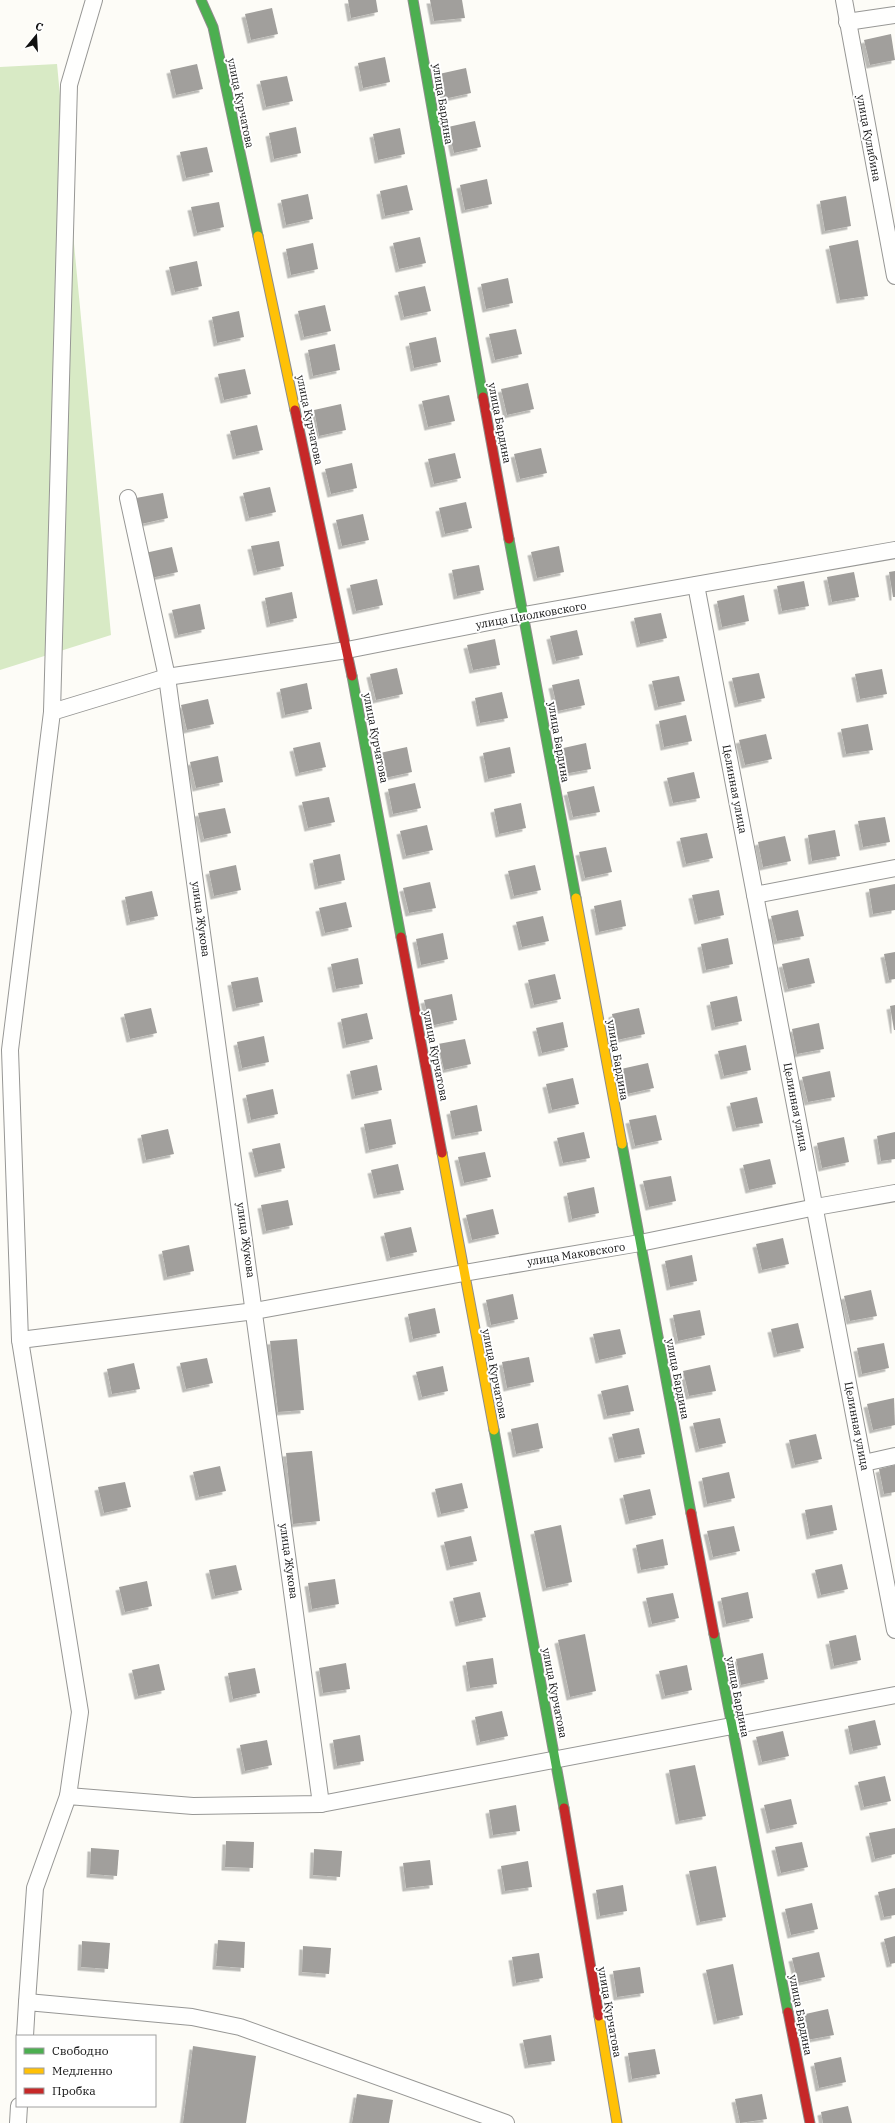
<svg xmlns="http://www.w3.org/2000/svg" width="895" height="2123" viewBox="0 0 895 2123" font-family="'IBM Plex Serif',serif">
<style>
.forest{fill:#d8eac5}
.building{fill:#a19f9c;filter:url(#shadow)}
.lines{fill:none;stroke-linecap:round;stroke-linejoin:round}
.street-casing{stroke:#979795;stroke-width:18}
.fast-casing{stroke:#8e8d8b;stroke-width:11}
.slow-casing{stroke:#8e8d8b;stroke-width:11}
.jam-casing{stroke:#8e8d8b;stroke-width:11}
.street{stroke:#fffffe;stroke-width:16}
.fast{stroke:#4caf50;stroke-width:9}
.slow{stroke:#ffc107;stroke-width:9}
.jam{stroke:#c62828;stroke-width:9}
.labels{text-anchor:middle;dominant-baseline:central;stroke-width:4;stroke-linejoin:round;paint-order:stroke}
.street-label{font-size:11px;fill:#111;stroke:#fff}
</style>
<defs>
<filter id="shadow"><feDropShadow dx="-3.5" dy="3.5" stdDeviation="0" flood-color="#0004"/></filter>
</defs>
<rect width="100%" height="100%" fill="#fdfcf7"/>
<path class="forest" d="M57 64 111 635 0 670V67Z"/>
<g class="building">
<path d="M348 0H376L378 12 351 18Z"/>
<path d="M430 0H462L465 18 434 21Z"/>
<path d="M272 8 278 34 251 40 245 14Z"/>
<path d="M891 34 895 60 870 65 864 40Z"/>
<path d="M385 57 390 82 363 88 358 63Z"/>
<path d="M197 64 203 89 176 95 170 70Z"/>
<path d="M466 68 471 93 444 99 439 74Z"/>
<path d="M287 76 293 101 266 107 260 81Z"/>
<path d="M475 121 481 147 454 153 448 127Z"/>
<path d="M296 127 301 153 274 159 269 133Z"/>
<path d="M400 128 405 154 378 160 373 134Z"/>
<path d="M207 147 213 172 186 178 180 152Z"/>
<path d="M487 179 492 204 465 210 460 185Z"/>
<path d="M407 185 413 210 385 216 380 191Z"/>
<path d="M308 194 313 219 286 225 281 200Z"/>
<path d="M846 196 851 226 825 231 820 201Z"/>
<path d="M219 202 224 227 197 233 191 207Z"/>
<path d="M420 237 426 263 399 269 393 243Z"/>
<path d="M858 240 868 296 840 300 829 246Z"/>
<path d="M313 243 318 269 291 275 286 249Z"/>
<path d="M197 261 202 286 175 292 169 267Z"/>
<path d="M508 278 513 303 486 309 481 284Z"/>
<path d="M425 286 431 311 404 317 398 292Z"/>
<path d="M325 305 331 331 304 337 298 311Z"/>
<path d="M239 311 244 337 217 343 212 317Z"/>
<path d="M516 329 522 354 495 360 489 334Z"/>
<path d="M436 337 441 362 414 368 409 343Z"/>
<path d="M335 344 340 370 313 376 308 350Z"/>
<path d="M245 369 251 394 224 400 218 374Z"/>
<path d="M528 383 534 409 507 415 501 389Z"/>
<path d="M449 395 455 421 428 427 422 401Z"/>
<path d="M341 404 346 430 319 436 314 410Z"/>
<path d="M257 425 263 450 236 456 230 431Z"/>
<path d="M541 448 547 473 520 479 514 454Z"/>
<path d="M455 453 461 478 434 484 428 459Z"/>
<path d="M352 463 357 488 331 494 325 469Z"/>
<path d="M270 487 276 512 249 518 243 493Z"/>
<path d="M163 493 168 518 141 524 136 498Z"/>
<path d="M466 502 472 528 445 534 439 508Z"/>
<path d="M363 514 369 540 342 546 336 520Z"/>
<path d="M279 541 284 566 257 572 251 546Z"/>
<path d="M559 546 564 572 537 578 531 552Z"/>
<path d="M172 547 178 572 151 578 145 553Z"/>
<path d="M479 565 484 590 457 596 452 570Z"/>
<path d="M895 571V597H893L889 572Z"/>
<path d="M854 572 859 597 832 602 827 577Z"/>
<path d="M377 579 383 605 356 611 350 585Z"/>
<path d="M804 581 809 606 782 611 777 586Z"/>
<path d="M292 592 297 618 270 624 265 598Z"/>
<path d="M744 595 749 621 722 627 717 601Z"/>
<path d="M200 604 205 629 178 635 172 610Z"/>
<path d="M661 613 667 638 640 644 634 618Z"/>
<path d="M577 630 583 655 556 661 550 636Z"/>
<path d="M495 639 500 665 473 670 467 645Z"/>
<path d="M397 668 403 694 376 700 370 674Z"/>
<path d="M882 669 887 694 860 699 855 674Z"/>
<path d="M759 673 765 698 738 704 732 678Z"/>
<path d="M679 676 685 701 658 707 652 681Z"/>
<path d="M579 679 585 705 558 711 552 685Z"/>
<path d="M307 683 312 709 285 715 280 689Z"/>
<path d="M502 692 508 718 480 723 475 698Z"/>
<path d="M208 699 214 724 187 730 181 705Z"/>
<path d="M686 715 692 741 664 747 659 721Z"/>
<path d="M868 724 873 750 846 754 841 729Z"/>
<path d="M766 734 772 759 745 765 739 740Z"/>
<path d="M320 742 326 767 299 773 293 748Z"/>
<path d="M586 743 591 769 564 774 559 749Z"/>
<path d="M407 747 412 772 385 778 380 753Z"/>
<path d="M510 747 515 773 488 779 483 753Z"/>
<path d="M218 756 223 782 196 788 190 762Z"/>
<path d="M694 772 700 798 673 803 667 778Z"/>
<path d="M415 783 421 808 393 814 388 789Z"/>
<path d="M594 786 600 812 573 817 567 792Z"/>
<path d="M329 797 335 822 308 828 302 802Z"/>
<path d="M521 803 526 828 499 834 494 809Z"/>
<path d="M225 808 231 833 204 839 198 813Z"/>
<path d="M885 817 890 842 863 847 858 821Z"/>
<path d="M427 825 433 850 406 856 400 831Z"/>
<path d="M835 830 840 856 812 861 808 835Z"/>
<path d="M707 833 713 858 686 864 680 838Z"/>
<path d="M785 836 791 861 763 867 758 842Z"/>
<path d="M606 847 612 872 585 878 579 852Z"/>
<path d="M340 854 345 880 318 886 313 860Z"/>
<path d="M236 865 241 890 214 896 209 871Z"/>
<path d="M535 865 541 890 514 896 508 871Z"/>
<path d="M430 882 436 908 409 913 403 888Z"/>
<path d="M895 884V910L873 914 869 889Z"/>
<path d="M719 890 724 915 698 921 692 895Z"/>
<path d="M152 891 158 916 130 922 125 897Z"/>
<path d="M621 900 626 926 599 932 594 906Z"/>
<path d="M346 902 352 927 325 933 319 908Z"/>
<path d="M798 910 804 936 777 941 771 916Z"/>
<path d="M543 916 549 941 522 947 516 922Z"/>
<path d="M443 933 448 959 421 965 416 939Z"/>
<path d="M728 938 733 964 706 970 701 944Z"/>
<path d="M895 952V979L889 980 884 954Z"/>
<path d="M358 958 363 984 336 989 331 964Z"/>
<path d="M809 958 815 983 788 989 782 964Z"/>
<path d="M555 974 561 999 534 1005 528 980Z"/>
<path d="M258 977 263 1002 236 1008 231 982Z"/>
<path d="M452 994 457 1020 430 1026 424 1000Z"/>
<path d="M737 996 742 1021 715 1027 710 1002Z"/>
<path d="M895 1005V1030H894L890 1006Z"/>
<path d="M151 1008 157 1033 130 1039 124 1014Z"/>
<path d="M639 1008 645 1034 617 1040 612 1014Z"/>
<path d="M367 1013 373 1039 346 1045 341 1019Z"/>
<path d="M563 1022 568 1047 542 1053 536 1028Z"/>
<path d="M819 1023 824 1049 797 1054 792 1029Z"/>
<path d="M264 1036 269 1062 242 1068 237 1042Z"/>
<path d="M465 1039 471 1064 444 1070 438 1044Z"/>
<path d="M746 1045 751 1070 724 1076 718 1051Z"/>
<path d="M648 1063 654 1088 627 1094 621 1069Z"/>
<path d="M377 1065 382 1090 355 1096 350 1071Z"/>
<path d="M830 1071 835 1097 808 1102 802 1077Z"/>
<path d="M573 1078 579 1104 552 1110 546 1084Z"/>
<path d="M273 1089 278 1114 251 1120 246 1095Z"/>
<path d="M757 1097 763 1123 736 1128 730 1103Z"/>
<path d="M477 1105 482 1131 455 1136 450 1111Z"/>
<path d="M656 1115 662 1140 635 1146 629 1120Z"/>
<path d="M391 1119 396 1144 369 1150 364 1124Z"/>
<path d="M168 1129 174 1154 146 1160 141 1135Z"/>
<path d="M584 1132 590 1158 563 1163 557 1138Z"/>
<path d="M895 1132V1159L881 1161 877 1136Z"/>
<path d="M844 1137 849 1162 822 1168 817 1143Z"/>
<path d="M280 1143 285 1168 258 1174 252 1149Z"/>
<path d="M485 1152 491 1177 464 1183 458 1157Z"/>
<path d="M770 1159 776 1184 749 1190 743 1165Z"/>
<path d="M398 1164 404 1190 377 1195 371 1170Z"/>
<path d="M671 1176 676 1201 649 1207 643 1181Z"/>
<path d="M594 1187 599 1213 572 1219 567 1193Z"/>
<path d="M288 1200 293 1225 266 1231 261 1205Z"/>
<path d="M493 1209 499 1234 472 1240 466 1215Z"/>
<path d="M411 1227 417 1252 390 1258 384 1233Z"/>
<path d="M783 1238 789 1264 762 1270 756 1244Z"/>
<path d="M189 1245 194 1271 167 1277 162 1251Z"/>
<path d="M692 1255 697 1281 670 1287 665 1261Z"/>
<path d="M871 1290 877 1316 850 1321 844 1296Z"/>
<path d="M513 1294 518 1319 491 1325 486 1300Z"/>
<path d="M435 1308 440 1333 413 1339 408 1314Z"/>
<path d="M700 1310 705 1335 678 1341 673 1315Z"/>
<path d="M798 1323 804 1348 777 1354 771 1329Z"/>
<path d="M620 1329 626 1354 599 1360 593 1334Z"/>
<path d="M297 1339 304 1410 278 1412 270 1341Z"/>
<path d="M884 1343 889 1368 862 1374 857 1348Z"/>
<path d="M529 1357 534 1382 507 1388 502 1362Z"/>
<path d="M207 1358 213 1383 186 1389 180 1363Z"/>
<path d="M134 1363 140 1389 112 1394 107 1369Z"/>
<path d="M710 1365 716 1391 689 1396 683 1371Z"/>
<path d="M443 1366 448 1391 422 1397 416 1372Z"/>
<path d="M628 1385 634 1411 607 1416 601 1391Z"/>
<path d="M894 1398 895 1425 873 1430 867 1404Z"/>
<path d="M720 1418 726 1443 699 1449 693 1423Z"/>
<path d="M538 1423 543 1448 516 1454 511 1429Z"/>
<path d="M639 1428 645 1454 618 1459 612 1434Z"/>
<path d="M816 1434 822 1459 795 1465 789 1440Z"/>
<path d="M312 1451 320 1521 293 1524 286 1453Z"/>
<path d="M895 1465V1492L884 1494 879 1469Z"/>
<path d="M220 1466 226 1491 199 1497 193 1472Z"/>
<path d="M729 1472 735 1498 707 1504 702 1478Z"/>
<path d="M125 1482 131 1507 104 1513 98 1487Z"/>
<path d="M462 1483 468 1508 441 1514 435 1489Z"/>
<path d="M650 1489 656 1515 629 1521 623 1495Z"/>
<path d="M832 1505 837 1530 810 1536 805 1510Z"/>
<path d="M561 1525 572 1582 546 1588 534 1531Z"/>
<path d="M734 1526 740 1551 713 1557 707 1531Z"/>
<path d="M471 1536 477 1561 450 1567 444 1542Z"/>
<path d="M663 1539 668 1565 641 1570 636 1545Z"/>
<path d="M842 1564 848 1589 821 1595 815 1570Z"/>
<path d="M236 1565 242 1590 215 1596 209 1570Z"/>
<path d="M335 1579 339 1604 312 1609 308 1583Z"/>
<path d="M147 1581 152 1606 125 1612 119 1587Z"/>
<path d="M480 1592 486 1617 459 1623 453 1598Z"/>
<path d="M748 1592 753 1618 726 1624 721 1598Z"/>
<path d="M673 1593 679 1618 652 1624 646 1598Z"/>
<path d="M585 1634 596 1691 570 1697 558 1640Z"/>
<path d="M856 1635 861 1660 834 1666 829 1641Z"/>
<path d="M763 1653 768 1679 741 1685 736 1659Z"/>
<path d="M493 1658 497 1684 470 1688 466 1662Z"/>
<path d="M346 1663 350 1689 323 1693 319 1668Z"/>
<path d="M159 1664 165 1690 138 1696 132 1670Z"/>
<path d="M687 1665 692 1690 665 1696 659 1671Z"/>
<path d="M255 1668 260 1693 233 1699 228 1673Z"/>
<path d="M502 1711 508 1736 480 1742 475 1717Z"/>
<path d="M875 1720 881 1745 853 1751 848 1726Z"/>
<path d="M783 1731 789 1756 762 1762 756 1737Z"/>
<path d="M360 1735 364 1761 337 1766 333 1740Z"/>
<path d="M267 1740 272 1765 245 1771 240 1745Z"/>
<path d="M695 1765 706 1816 679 1821 669 1770Z"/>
<path d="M885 1776 891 1801 864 1807 858 1782Z"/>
<path d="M791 1799 797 1824 770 1830 764 1805Z"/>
<path d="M516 1805 520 1831 493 1835 489 1810Z"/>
<path d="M895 1828V1854L875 1859 869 1833Z"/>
<path d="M226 1841 254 1842 253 1868 225 1867Z"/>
<path d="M802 1842 808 1867 781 1873 775 1847Z"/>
<path d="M91 1848 119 1850 117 1876 90 1874Z"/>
<path d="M314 1849 342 1851 340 1877 313 1875Z"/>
<path d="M430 1860 433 1885 406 1888 403 1863Z"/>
<path d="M528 1861 532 1887 505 1891 501 1866Z"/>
<path d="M716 1866 726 1917 700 1922 689 1871Z"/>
<path d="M623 1885 627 1911 600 1916 596 1890Z"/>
<path d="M895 1888V1915L884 1917 878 1892Z"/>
<path d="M812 1903 818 1929 791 1935 785 1909Z"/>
<path d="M895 1936V1963L890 1964 884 1939Z"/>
<path d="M218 1940 245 1942 244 1968 216 1966Z"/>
<path d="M82 1941 110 1943 108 1969 81 1967Z"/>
<path d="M303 1946 331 1948 329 1974 302 1972Z"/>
<path d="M819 1952 825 1977 798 1983 792 1958Z"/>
<path d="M539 1953 543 1978 516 1983 512 1957Z"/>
<path d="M733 1964 743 2015 717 2021 706 1970Z"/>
<path d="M640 1967 644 1993 617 1997 613 1971Z"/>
<path d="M828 2009 834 2035 807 2040 801 2015Z"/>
<path d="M551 2035 555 2061 528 2065 523 2040Z"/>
<path d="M193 2046 256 2056 246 2123H183Z"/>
<path d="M655 2049 660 2074 632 2079 628 2053Z"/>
<path d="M841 2057 846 2082 819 2088 814 2063Z"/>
<path d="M357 2094 393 2100 389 2123H352Z"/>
<path d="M762 2094 767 2119 740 2123 735 2099Z"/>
<path d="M848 2106 852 2123H823L821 2112Z"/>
</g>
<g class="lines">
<defs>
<g id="street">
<path d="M844 0 895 276"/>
<path d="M847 22 895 15"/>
<path d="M128 498 167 677 321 1804"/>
<path d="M696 585 895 1630"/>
<path d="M52 712 69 85 94 0"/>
<path d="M755 895 895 868"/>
<path d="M20 1340 10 1050 52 712 167 677 347 650 524 615 895 550"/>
<path d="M864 1463 895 1456"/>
<path d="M68 1796 80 1712 20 1340 255 1311 464 1273 640 1243 816 1207 895 1193"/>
<path d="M27 2002 35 1888 68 1796 193 1806 321 1804 895 1695"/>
<path d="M25 2036 27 2002 192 2017 240 2027 506 2123"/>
<path d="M18 2123 19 2106"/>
</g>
<g id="fast">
<path d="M201 0 213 27 258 236"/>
<path d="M413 0 483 397"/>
<path d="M509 539 576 898"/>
<path d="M352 676 401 937"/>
<path d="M622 1144 691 1513"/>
<path d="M494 1430 564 1808"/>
<path d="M714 1634 788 2012"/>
</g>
<g id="slow">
<path d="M258 236 295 410"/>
<path d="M576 898 622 1144"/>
<path d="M442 1153 494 1430"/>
<path d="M599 2016 617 2123"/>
</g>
<g id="jam">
<path d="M483 397 509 539"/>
<path d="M295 410 352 676"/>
<path d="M401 937 442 1153"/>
<path d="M691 1513 714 1634"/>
<path d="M564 1808 599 2016"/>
<path d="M788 2012 810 2123"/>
</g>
</defs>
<use href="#street" class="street-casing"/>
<use href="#fast" class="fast-casing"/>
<use href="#slow" class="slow-casing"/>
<use href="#jam" class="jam-casing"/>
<use href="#street" class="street"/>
<use href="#fast" class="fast"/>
<use href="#slow" class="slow"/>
<use href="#jam" class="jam"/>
</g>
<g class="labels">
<g class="street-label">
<text transform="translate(241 103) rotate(78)">улица Курчатова</text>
<text transform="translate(443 104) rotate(81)">улица Бардина</text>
<text transform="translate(869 138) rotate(79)">улица Кулибина</text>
<text transform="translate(310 420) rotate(78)">улица Курчатова</text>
<text transform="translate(500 423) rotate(79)">улица Бардина</text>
<text transform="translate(531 615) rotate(-10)">улица Циолковского</text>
<text transform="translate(376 738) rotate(79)">улица Курчатова</text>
<text transform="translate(559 742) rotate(80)">улица Бардина</text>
<text transform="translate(735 789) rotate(79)">Целинная улица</text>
<text transform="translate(201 919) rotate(82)">улица Жукова</text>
<text transform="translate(436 1056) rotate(79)">улица Курчатова</text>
<text transform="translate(618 1060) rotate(80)">улица Бардина</text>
<text transform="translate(796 1107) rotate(79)">Целинная улица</text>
<text transform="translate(246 1240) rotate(82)">улица Жукова</text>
<text transform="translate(576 1254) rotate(-9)">улица Маковского</text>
<text transform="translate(495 1374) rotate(79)">улица Курчатова</text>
<text transform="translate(678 1379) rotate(79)">улица Бардина</text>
<text transform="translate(857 1426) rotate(79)">Целинная улица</text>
<text transform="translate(289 1561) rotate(82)">улица Жукова</text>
<text transform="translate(555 1693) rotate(79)">улица Курчатова</text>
<text transform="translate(738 1697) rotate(79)">улица Бардина</text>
<text transform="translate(610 2012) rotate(80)">улица Курчатова</text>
<text transform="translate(801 2015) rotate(79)">улица Бардина</text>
</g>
</g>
<rect x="16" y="2035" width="140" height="72" fill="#ffffff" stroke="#a0a0a0"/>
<rect x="24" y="2048" width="20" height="6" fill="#4caf50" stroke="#a0a0a0"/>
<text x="52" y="2055" font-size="12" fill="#111111">Свободно</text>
<rect x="24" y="2068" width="20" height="6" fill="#ffc107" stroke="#a0a0a0"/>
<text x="52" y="2075" font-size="12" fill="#111111">Медленно</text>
<rect x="24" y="2088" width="20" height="6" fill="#c62828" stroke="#a0a0a0"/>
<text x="52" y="2095" font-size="12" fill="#111111">Пробка</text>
<g transform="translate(36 36) rotate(18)" stroke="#ffffff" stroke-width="3" paint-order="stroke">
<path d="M0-3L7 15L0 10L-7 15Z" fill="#111111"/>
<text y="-6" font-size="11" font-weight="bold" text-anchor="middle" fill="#111111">С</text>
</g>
</svg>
